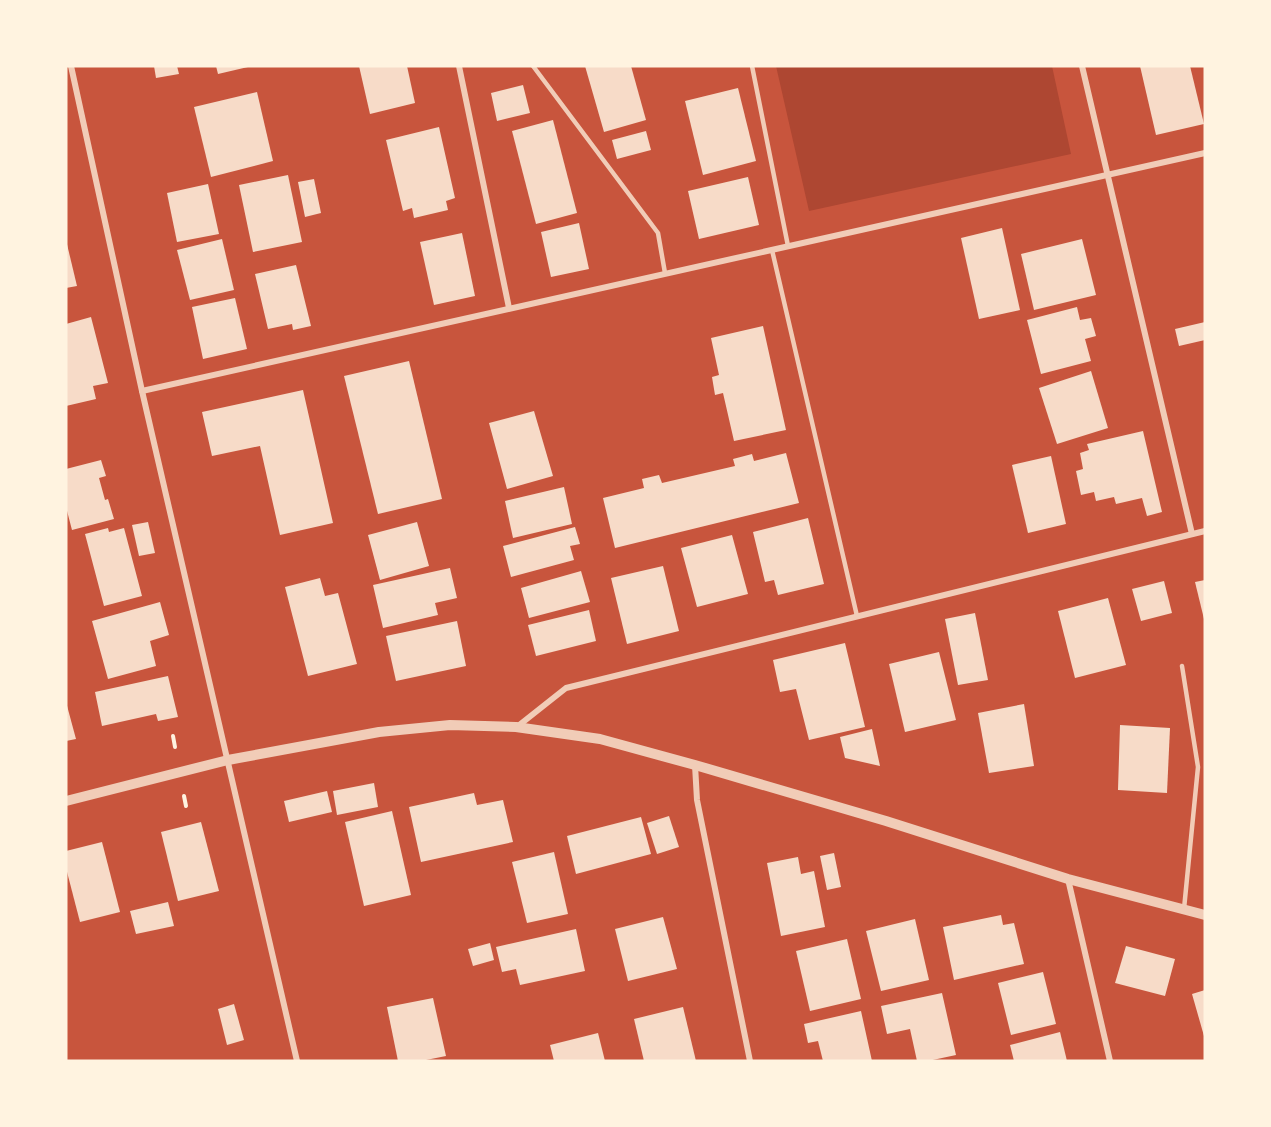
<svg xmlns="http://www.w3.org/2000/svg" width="1271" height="1127" viewBox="0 0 1271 1127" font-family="Roboto,sans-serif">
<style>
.green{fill:#ae4732}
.building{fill:#f7dbc8}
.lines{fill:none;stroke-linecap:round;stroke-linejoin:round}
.path{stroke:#fff3e0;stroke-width:4}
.service{stroke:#f1ccb7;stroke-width:4.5}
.minor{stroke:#f1ccb7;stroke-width:6}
.tertiary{stroke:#f1ccb7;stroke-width:10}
</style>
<rect width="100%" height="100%" fill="#c8553d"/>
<path class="green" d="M776 66H1052L1071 154 809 211Z"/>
<g class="building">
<path d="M154 66H177L179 74 156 78Z"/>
<path d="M216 66H248V67L218 74Z"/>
<path d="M359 66H407L415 103 370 114Z"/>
<path d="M585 66H631L646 120 604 132Z"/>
<path d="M1140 66H1190L1204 124 1156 135Z"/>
<path d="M523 85 530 113 497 121 491 93Z"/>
<path d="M738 88 756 161 703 175 685 101Z"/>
<path d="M257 92 273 161 211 177 194 107Z"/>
<path d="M553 120 577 213 536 224 512 131Z"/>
<path d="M439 127 455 198 446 201 448 210 414 218 412 208 403 211 386 140Z"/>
<path d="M646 131 651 150 617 159 612 140Z"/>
<path d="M288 175 302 242 253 252 239 185Z"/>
<path d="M748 177 759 225 699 239 688 191Z"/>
<path d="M314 179 321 213 305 217 298 182Z"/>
<path d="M208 184 219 234 177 242 167 193Z"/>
<path d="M579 223 589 269 551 277 541 232Z"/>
<path d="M1002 228 1020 310 979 319 961 238Z"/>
<path d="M462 233 475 296 434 305 420 242Z"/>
<path d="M222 239 234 290 190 300 177 250Z"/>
<path d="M1082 239 1096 295 1034 310 1021 254Z"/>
<path d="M66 240 77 286 66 288Z"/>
<path d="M296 265 311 326 293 330 292 324 268 329 255 274Z"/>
<path d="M235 298 247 349 203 359 192 307Z"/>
<path d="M1077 307 1080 320 1091 318 1096 336 1085 339 1091 361 1041 374 1027 320Z"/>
<path d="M91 317 108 383 93 386 96 399 66 406V324Z"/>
<path d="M1205 322V340L1179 346 1175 329Z"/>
<path d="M763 326 786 430 734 441 723 393 715 395 712 377 719 375 711 338Z"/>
<path d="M409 361 442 499 378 514 344 376Z"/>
<path d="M1091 371 1108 428 1057 444 1039 388Z"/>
<path d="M303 390 333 523 280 535 260 446 212 456 202 412Z"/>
<path d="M534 411 553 476 507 489 489 423Z"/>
<path d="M1143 431 1162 512 1147 516 1142 498 1116 504 1114 497 1096 501 1094 492 1081 495 1076 471 1083 469 1080 453 1089 450 1087 444Z"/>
<path d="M786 453 799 503 615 548 603 498 644 488 642 479 659 475 662 483 735 466 733 459 752 454 754 461Z"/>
<path d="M1051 456 1066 524 1028 533 1012 465Z"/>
<path d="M101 460 106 476 99 478 105 500 108 499 114 519 72 530 66 507V469Z"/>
<path d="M564 487 572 524 513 538 505 501Z"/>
<path d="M808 518 824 584 778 595 774 580 765 582 753 532Z"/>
<path d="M148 522 155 553 139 556 132 525Z"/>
<path d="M417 522 429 566 380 580 368 535Z"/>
<path d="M575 527 580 544 570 546 574 560 511 577 503 546Z"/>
<path d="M108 528 109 532 124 528 142 596 104 606 85 534Z"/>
<path d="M732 535 748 594 697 607 681 548Z"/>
<path d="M663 566 679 631 627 644 611 578Z"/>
<path d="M450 568 457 598 435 603 438 615 383 628 373 585Z"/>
<path d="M581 571 590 602 529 618 521 588Z"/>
<path d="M320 578 325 596 338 593 357 664 308 676 285 587Z"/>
<path d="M1205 580V619H1204L1195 582Z"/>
<path d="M1164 581 1172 613 1141 621 1132 589Z"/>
<path d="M1108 598 1126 665 1075 678 1058 611Z"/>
<path d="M160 602 169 635 150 641 156 666 108 679 92 621Z"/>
<path d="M589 610 596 641 536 656 528 625Z"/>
<path d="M975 613 988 680 958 685 945 619Z"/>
<path d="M457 621 466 666 396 681 386 636Z"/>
<path d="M845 643 865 727 809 740 796 689 780 692 773 660Z"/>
<path d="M939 652 956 720 905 732 889 664Z"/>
<path d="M168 676 178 717 158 721 156 714 102 726 95 692Z"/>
<path d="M66 702 76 739 66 741Z"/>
<path d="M1024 704 1034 766 989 773 978 713Z"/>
<path d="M1120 725 1170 728 1167 793 1118 790Z"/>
<path d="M872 729 880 766 845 758 840 737Z"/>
<path d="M374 783 378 807 337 815 333 791Z"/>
<path d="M327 791 332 812 289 822 284 801Z"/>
<path d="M474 793 477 805 503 800 513 842 421 862 409 807Z"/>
<path d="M392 811 411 895 364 906 345 822Z"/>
<path d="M669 816 679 847 657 854 647 823Z"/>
<path d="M641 817 651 854 576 874 567 836Z"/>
<path d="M201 822 219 891 178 901 161 832Z"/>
<path d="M102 842 120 912 80 922 66 868V851Z"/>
<path d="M554 852 568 914 527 923 512 862Z"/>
<path d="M834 853 841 887 827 890 820 856Z"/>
<path d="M798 857 801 874 814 871 825 927 781 936 767 863Z"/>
<path d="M168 902 174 926 136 934 130 911Z"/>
<path d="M1001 915 1003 925 1014 923 1024 964 954 980 943 927Z"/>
<path d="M663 917 677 969 628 981 615 929Z"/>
<path d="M915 919 929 980 881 991 866 931Z"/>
<path d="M576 929 585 971 520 985 516 969 502 972 496 947Z"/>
<path d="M847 939 861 999 810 1011 796 951Z"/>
<path d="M490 943 494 960 473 966 468 949Z"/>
<path d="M1126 946 1175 959 1165 996 1115 983Z"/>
<path d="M1043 972 1056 1024 1011 1035 998 983Z"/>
<path d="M1205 990V1036H1204L1192 994Z"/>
<path d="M942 993 956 1055 928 1061H917L910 1029 887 1034 881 1006Z"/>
<path d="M433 998 446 1056 421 1061H398L387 1007Z"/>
<path d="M234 1004 244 1040 227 1045 218 1009Z"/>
<path d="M683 1007 696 1061H644L634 1019Z"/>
<path d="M861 1011 872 1061H823L818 1041 808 1043 804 1024Z"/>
<path d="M1060 1032 1067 1061H1014L1010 1045Z"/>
<path d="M598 1033 605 1061H554L550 1045Z"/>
</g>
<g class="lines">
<g class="path">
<path d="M173 736 175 747"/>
<path d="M184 796 186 806"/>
</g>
<g class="service">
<path d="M533 66 658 233 665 273"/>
<path d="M752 66 788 246"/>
<path d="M772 250 857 616"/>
<path d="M1182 666 1198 767 1184 909"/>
</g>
<g class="minor">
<path d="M71 66 142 391 297 1061"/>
<path d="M459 66 509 308"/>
<path d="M1082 66 1192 534"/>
<path d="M142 391 1205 153"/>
<path d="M518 726 566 688 1205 531"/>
<path d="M695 765 697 800 750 1061"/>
<path d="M1068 879 1110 1061"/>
</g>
<path class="tertiary" d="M66 801 228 760 379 732 450 725 516 727 600 739 695 765 886 821 1068 879 1205 915"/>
</g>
<rect width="1271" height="1127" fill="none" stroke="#fff3e0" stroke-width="135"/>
</svg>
